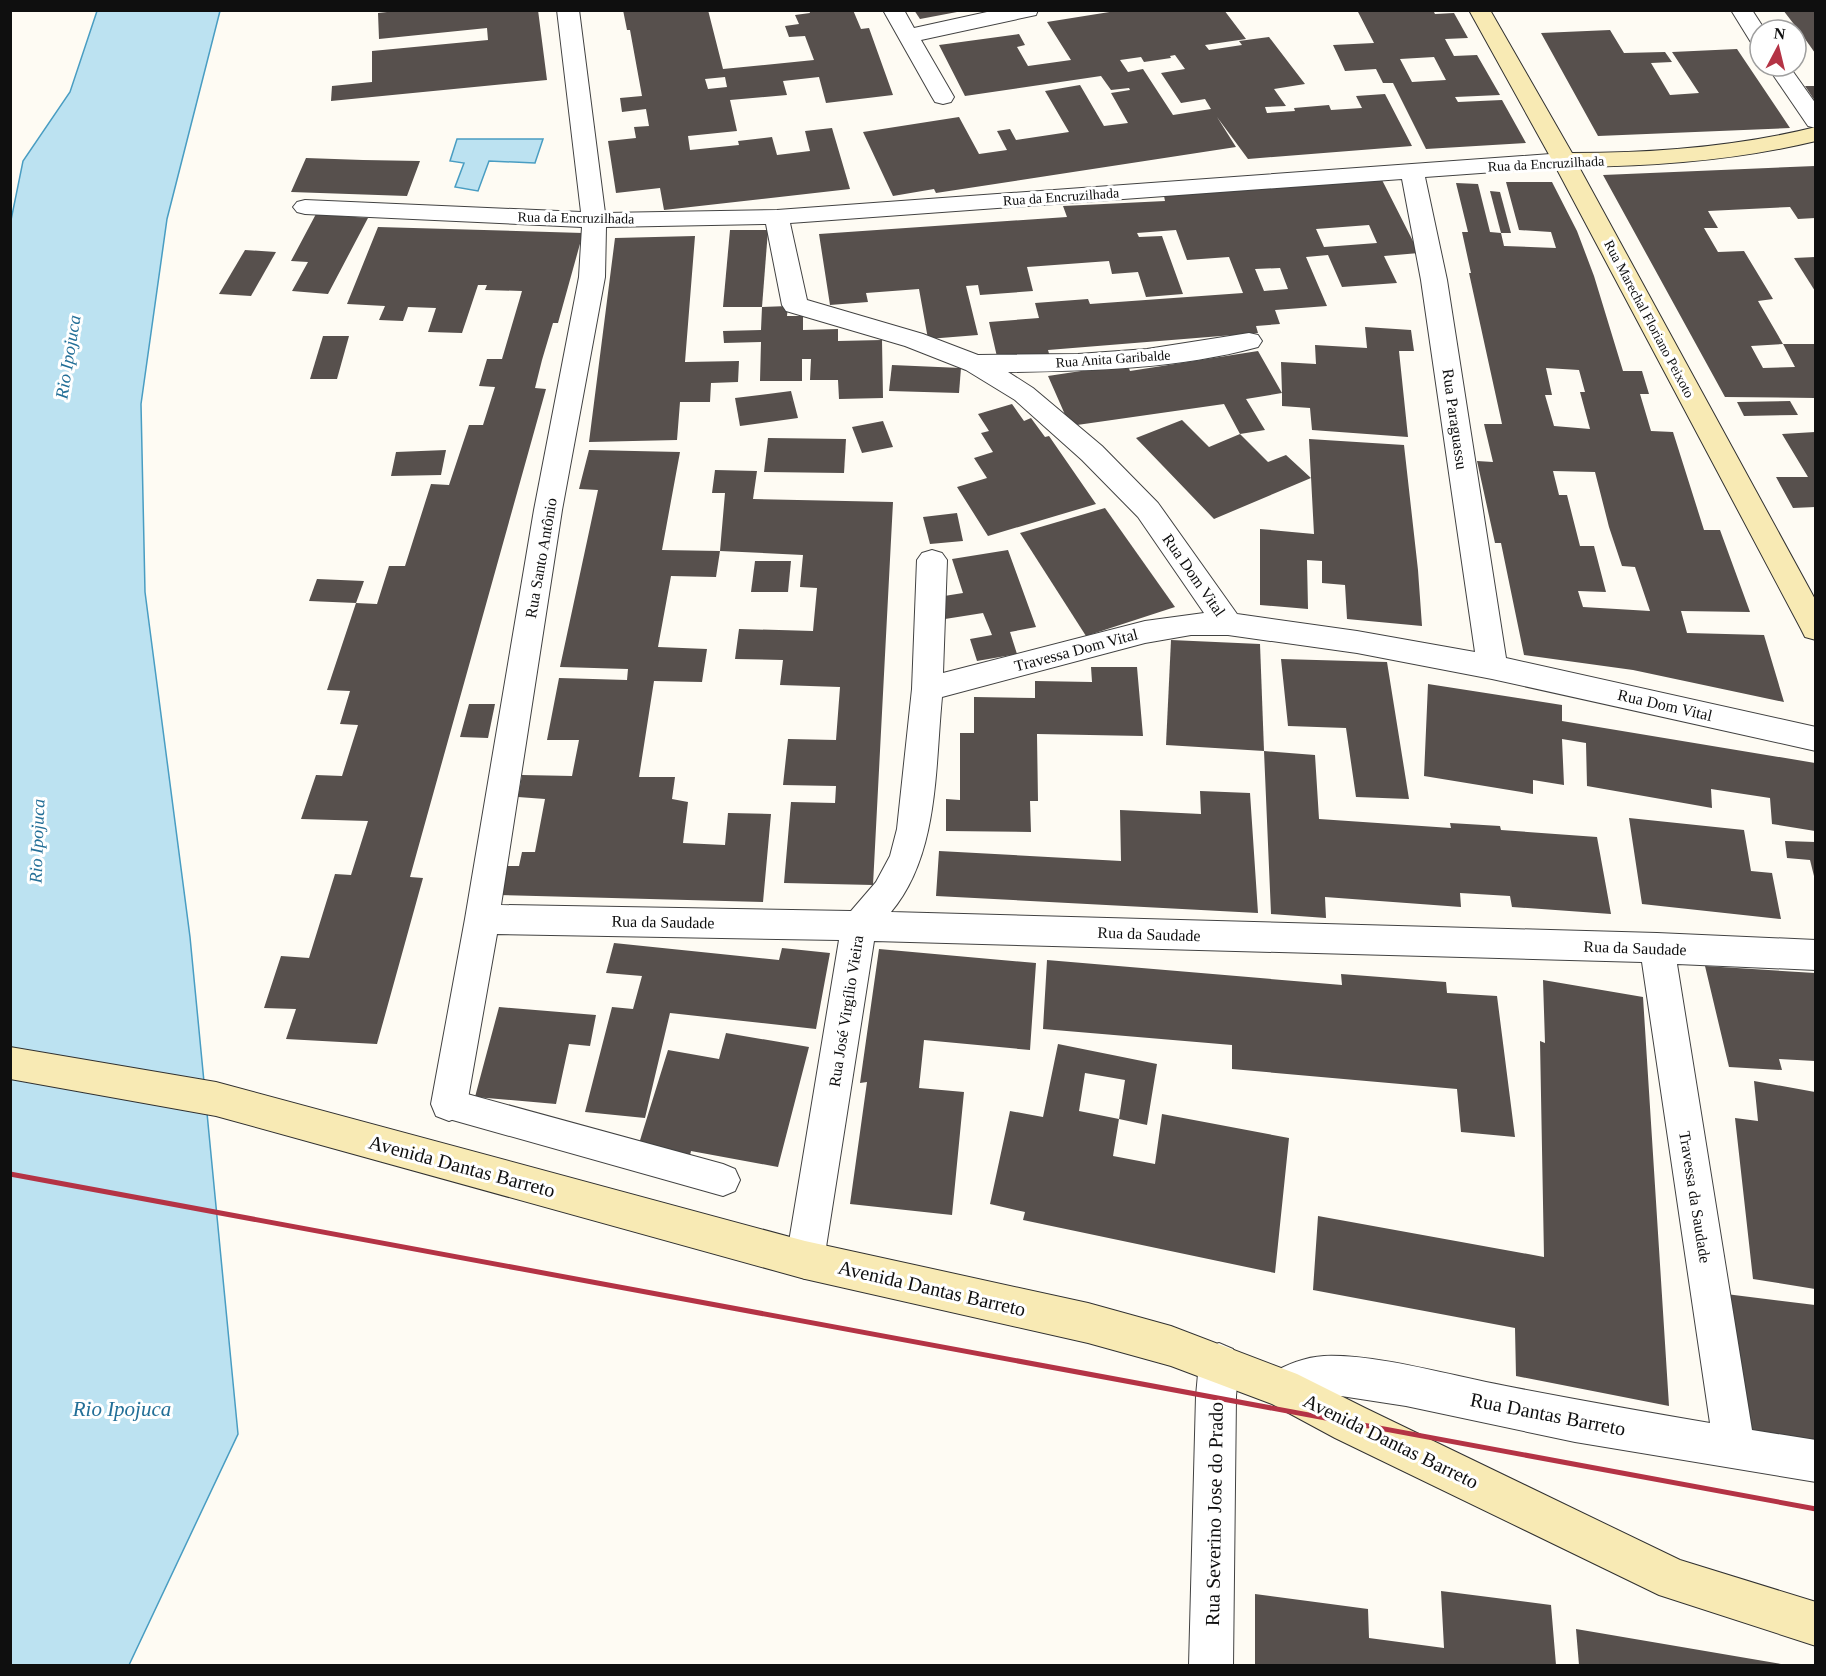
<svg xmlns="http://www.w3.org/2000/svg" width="1826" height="1676" viewBox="0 0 1826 1676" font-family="Georgia,serif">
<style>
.water{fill:#bce2f1;stroke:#499dc2;stroke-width:1.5}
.building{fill:#57504d;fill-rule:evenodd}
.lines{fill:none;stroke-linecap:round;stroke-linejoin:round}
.lane-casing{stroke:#424242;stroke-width:2}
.street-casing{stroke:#424242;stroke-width:2}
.secondary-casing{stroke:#313131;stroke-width:2}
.lane{fill:#fff;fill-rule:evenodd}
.street{fill:#fff;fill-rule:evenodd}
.secondary{fill:#f8eab4;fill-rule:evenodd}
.rail{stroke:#b43345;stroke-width:5}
.labels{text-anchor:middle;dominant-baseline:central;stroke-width:6;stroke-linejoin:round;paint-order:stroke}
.far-street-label{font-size:14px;fill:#0f0f0f;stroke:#fff}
.street-label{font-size:16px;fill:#0f0f0f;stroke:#fff}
.water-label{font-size:18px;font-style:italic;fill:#236f97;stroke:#fff}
.near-street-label{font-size:20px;fill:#0f0f0f;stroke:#fff}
.near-water-label{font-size:21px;font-style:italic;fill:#236f97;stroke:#fff}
</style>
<rect width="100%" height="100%" fill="#fefbf3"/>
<g class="water">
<path d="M97 11H220L167 219 141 404 145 592 190 937 238 1434 129 1665 11 1666V220L23 161 70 92Z"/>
<path d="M457 139H543L535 163 489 161 478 191 455 187 464 163 450 161Z"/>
</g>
<g class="building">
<path d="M405 10H538L547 80 331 101 332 86 372 82V51L488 40 487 28 379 39 378 13Z"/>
<path d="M623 10H708L723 69 814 60 805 36 789 37 785 26 799 24 795 15 810 13 809 10H853L861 29 869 28 893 95 826 103 819 77 783 81 787 95 730 100 737 131 688 136 690 150 739 145 738 141 772 137 777 155 810 151 805 131 832 128 850 189 664 210 660 188 616 193 608 141 636 138 634 127 649 126 646 109 622 112 620 98 642 96 630 30H627ZM725 77 727 87 708 89 705 79Z"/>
<path d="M914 10H957V12L920 19Z"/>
<path d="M1122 10H1224L1246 39 1205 45 1209 50 1242 45 1239 41 1269 37 1305 84 1274 89 1286 106 1265 107 1267 113 1295 111 1294 108 1329 105 1331 110 1362 108 1356 96 1385 94 1412 146 1248 159 1217 117 1236 147 936 193 934 189 893 196 863 132 959 117 979 154 1007 150 997 131 1010 129 1016 140 1069 132 1045 91 1080 85 1104 126 1128 123 1111 93 1130 90 1129 88 1111 90 1101 76 965 96 939 45 1019 34 1025 45 1017 47 1028 66 1071 60 1047 22ZM1175 55 1185 69 1161 73 1181 103 1205 99 1211 109 1173 115 1143 69 1128 72 1120 60 1141 57 1144 62 1171 58 1170 56Z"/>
<path d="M1357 10H1433L1435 14 1454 13 1468 38 1445 39 1454 56 1477 55 1500 95 1455 97 1458 102 1502 100 1526 143 1426 149 1393 83H1383L1376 69 1345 71 1341 62 1333 45 1374 43ZM1434 57 1446 80 1412 82 1400 59Z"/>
<path d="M1783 10H1815V53L1803 36Z"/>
<path d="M1610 30 1624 53 1665 52 1672 62 1651 63 1670 95 1699 93 1672 52 1737 49 1790 128 1598 136 1541 33Z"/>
<path d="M1805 86H1815V101Z"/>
<path d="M306 158 363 160 420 161 407 196 291 192Z"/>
<path d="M1815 166V218L1798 219 1790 207 1708 211 1718 228H1704L1718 252 1744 251 1773 299 1758 301 1783 344H1815V398L1725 397 1603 175ZM1783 344 1795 367 1763 368 1751 346Z"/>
<path d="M1382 180 1419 253 1384 256 1397 283 1342 287 1328 255 1306 257 1327 306 1275 310 1280 324 1256 326 1258 333 1048 350 1050 357 998 361 989 322 1039 318 1035 303 1088 299 1090 304 1243 293 1229 257 1187 260 1176 230 1137 233 1139 237 1162 236 1183 294 1146 297 1138 272 1112 274 1109 261 1027 267 1033 291 980 295 978 285 966 286 978 335 928 339 919 289 866 293 868 302 830 305 819 234 1067 217 1063 206 1165 201 1164 196ZM1369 225 1377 243 1324 247 1316 229ZM1280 268 1288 289 1264 291 1255 269Z"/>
<path d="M1506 182H1552L1577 231 1594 276 1623 371H1642L1649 394H1640L1651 431 1673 432 1704 530H1720L1750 612 1681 611 1687 633 1764 635 1784 702 1633 670 1524 655 1501 543H1495L1477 461 1493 462 1484 424H1502L1469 273H1471L1462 232H1468L1456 183 1478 184 1490 232 1501 233 1504 246 1556 248 1551 232 1519 230ZM1546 368 1579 370 1585 392H1580L1590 429 1554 426 1545 395H1552ZM1553 471 1595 472 1609 527 1622 566 1635 567 1650 611 1583 607 1578 591 1606 592 1594 546H1580L1567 495H1559Z"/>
<path d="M1490 191 1500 192 1511 233H1501Z"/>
<path d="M316 214 368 218 328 294 292 291 308 262 291 261Z"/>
<path d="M378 227 583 233 558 323H553L542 360 535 388 546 389 410 877 423 878 377 1044 286 1039 296 1009 264 1008 281 956 309 958 335 874 351 875 368 821 301 819 316 775 342 776 358 725 340 724 350 691 327 690 356 603 377 604 389 566H405L431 484 449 485 469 425H483L495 387 479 386 487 359H502L522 291 485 290 487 285H478L462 333 428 332 436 308 408 307 403 321 379 320 385 306 347 304Z"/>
<path d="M730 230H768L762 307H723Z"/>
<path d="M695 236 685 362 739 361 738 382 711 383 710 402H680L677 440 589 442 615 238Z"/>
<path d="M245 250 276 252 251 296 219 294Z"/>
<path d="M1815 257V291L1794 258Z"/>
<path d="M788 306 787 316H803V330L838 329V341L882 340 883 398 839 399 838 380H810L811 359H802V381H760L761 342 724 343 723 331 761 330 762 307Z"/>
<path d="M1365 327 1411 330 1414 351H1399L1408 437 1312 430 1310 408 1282 406V393L1246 399 1265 430 1240 434 1224 404 1070 426 1048 376 1127 364 1130 371 1258 351 1282 393 1281 362 1316 364 1315 345 1367 348Z"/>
<path d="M323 336H349L337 379H310Z"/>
<path d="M892 365 961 368 959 393 889 391Z"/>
<path d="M791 391 798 418 740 426 735 398Z"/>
<path d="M1790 401 1798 415 1744 416 1737 402Z"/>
<path d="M1012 404 1024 421 1031 418 1045 437 1049 436 1096 504 988 536 957 487 987 478 974 458 993 452 981 433 989 431 978 414Z"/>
<path d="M1182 420 1209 447 1240 434 1268 462 1286 455 1311 478 1214 519 1136 438Z"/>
<path d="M883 421 893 447 862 453 852 427Z"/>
<path d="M1815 432V507L1793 508 1776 477H1808L1782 434Z"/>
<path d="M768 438 846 439 844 473 764 472Z"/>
<path d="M1309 439 1404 445 1418 570 1422 626 1347 619 1345 585 1322 583V561L1307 560 1308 609 1260 605V529L1314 534Z"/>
<path d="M446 450 441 475 391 476 396 452Z"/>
<path d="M589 450 680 452 662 550 720 551 716 577 671 576 658 647 707 649 702 682 654 681 639 777H675L672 799 688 802 683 843 725 845 728 813 771 814 763 902 496 895 502 866H519L522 852H535L545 799 518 797 522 775 572 776 579 740H547L559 678 627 680 628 669 560 667 598 490 579 489Z"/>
<path d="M715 470 757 471 753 499 893 502 873 885 784 883 791 802 835 803 836 786 783 785 788 739 836 740 840 687 780 685 783 660 735 659 739 629 813 631 817 588 800 587 803 555 720 551 725 493H712Z"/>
<path d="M1105 508 1175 607 1086 636 1020 533Z"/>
<path d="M957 513 963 541 930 544 923 517Z"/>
<path d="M1008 550 1036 627 1010 632 1017 654 977 661 970 639 992 635 983 613 945 619 938 597 963 593 952 559Z"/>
<path d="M755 561H791L788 592H751Z"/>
<path d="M317 579 364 581 356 603 309 601Z"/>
<path d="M1171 640 1260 644 1264 751 1166 745Z"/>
<path d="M1281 659 1387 662 1409 799 1356 797 1346 728 1288 726Z"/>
<path d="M1091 667H1137L1143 736 1037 734 1038 801H1030L1031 832 946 831V799L960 800V733H974V697L1035 698V681L1092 682Z"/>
<path d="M1428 684 1562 705V721L1815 763V831L1772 824 1770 798 1711 789 1712 808 1587 786 1586 743 1562 739 1564 785 1533 780V794L1424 776Z"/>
<path d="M469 704H495L488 738 460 737Z"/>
<path d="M1264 751 1315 755 1319 819 1451 828 1450 823 1500 826 1501 830 1597 837 1611 914 1512 907 1510 896 1460 893 1461 907 1325 897 1326 918 1271 914Z"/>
<path d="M1200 791 1250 793 1258 913 936 896 939 851 1121 861 1120 810 1201 814Z"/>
<path d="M1629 818 1744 830 1751 871 1772 873 1781 919 1642 904Z"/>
<path d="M1785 841 1815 842V880L1810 860 1787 858Z"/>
<path d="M614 943 779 960 782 948 830 953 816 1029 670 1013 645 1118 585 1112 612 1007 633 1009 642 976 606 973Z"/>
<path d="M879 949 1036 963 1030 1050 924 1040 919 1088 964 1092 952 1215 850 1204 867 1082 860 1083Z"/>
<path d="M1047 960 1342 985 1341 974 1446 982 1447 993 1497 996 1515 1137 1461 1132 1457 1089 1232 1069V1045L1043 1029Z"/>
<path d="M1705 966 1815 973V1061L1779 1059 1782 1070 1729 1067Z"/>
<path d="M1543 980 1643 997 1669 1406 1516 1376 1515 1328 1313 1290 1318 1216 1544 1257 1540 1041 1545 1043Z"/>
<path d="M499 1007 596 1015 590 1046 569 1044 556 1104 475 1097Z"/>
<path d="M726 1033 809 1047 778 1167 691 1151 689 1160 637 1150 668 1050 719 1059Z"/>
<path d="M1058 1044 1157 1064 1147 1125 1119 1119 1125 1080 1085 1073 1079 1111 1119 1119 1113 1156 1155 1164 1162 1114 1289 1138 1275 1273 1023 1220 1025 1212 990 1204 1010 1111 1043 1117Z"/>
<path d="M1754 1081 1815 1092V1289L1753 1279 1735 1118 1758 1121Z"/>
<path d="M1718 1293 1815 1305V1443L1741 1434Z"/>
<path d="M1441 1591 1551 1605 1556 1665H1255V1594L1368 1609 1369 1638 1444 1648Z"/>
<path d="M1576 1629 1781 1664V1665H1579Z"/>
</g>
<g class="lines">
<defs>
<path id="lane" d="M449 1089 723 1164 735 1169 740 1180 735 1191 723 1196 449 1119 437 1115 432 1104 437 1093Z"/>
<g id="street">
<path d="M557 10H579L605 213 777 210 1564 153 1572 155 1576 160 1572 165 1564 167 1425 177 1447 280 1506 658 1816 727V751L1492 679 1357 653 1228 635H1191L1145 643 942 697C935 768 939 855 891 912L1657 933 1816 940V970L1677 964 1752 1430 1816 1440V1482L1575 1442 1406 1406 1341 1396 1303 1400 1283 1408 1269 1402 1263 1388 1269 1374C1287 1365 1304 1357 1324 1356 1372 1354 1438 1372 1486 1382 1560 1397 1635 1410 1710 1423L1642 962 874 941 824 1260 819 1273 805 1279 791 1273 786 1260 839 940 497 934 467 1104 462 1116 449 1121 436 1116 431 1104 465 919 534 510 579 277 582 227 305 214 297 212 293 207 297 202 305 200 581 212ZM1402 179 1421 280 1475 652 1357 631 1237 614 1158 503 1102 446 1033 388 1008 372C1092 371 1177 369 1258 347L1262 341 1258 335 1249 333 1147 349 1078 354 978 355 923 334 807 300 790 223ZM766 224 782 305 786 311 905 346 966 370 1015 400 1082 460 1138 517 1204 613 1145 621 943 673 947 560 942 553 932 550 922 553 917 560 912 689 897 829 890 856 876 882 851 911 501 905 562 510 605 277 606 227Z"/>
<path d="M883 10H904L914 28 996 10H1038L1036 15 921 40 954 97 951 102 943 104 935 102 932 97Z"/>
<path d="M1731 10H1752L1765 30H1760V45L1752 44Z"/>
<path d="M1767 66H1789L1816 104V128L1808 126Z"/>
<path d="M1219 1343 1233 1349 1239 1363 1236 1396 1233 1666H1189L1196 1396 1199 1363 1205 1349Z"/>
</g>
<g id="secondary">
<path d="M1469 10H1490L1572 153C1654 153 1735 147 1816 127V141C1738 160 1660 166 1579 167L1816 601V640L1805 637 1801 629 1552 160Z"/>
<path d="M10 1047 216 1082 805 1241 1088 1303 1171 1326 1297 1374 1365 1408 1680 1560 1816 1602V1646L1659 1595 1335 1438 1272 1404 1171 1366 1088 1343 805 1279 216 1116 10 1079Z"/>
</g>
</defs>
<use href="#lane" class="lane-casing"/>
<use href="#street" class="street-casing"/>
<use href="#secondary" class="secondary-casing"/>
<use href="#lane" class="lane"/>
<use href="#street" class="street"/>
<use href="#secondary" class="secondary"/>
<path class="rail" d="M10 1174 1816 1509"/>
</g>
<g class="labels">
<g class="far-street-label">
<text transform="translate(1546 164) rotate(-3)">Rua da Encruzilhada</text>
<text transform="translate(1061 197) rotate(-4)">Rua da Encruzilhada</text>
<text transform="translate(576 218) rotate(1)">Rua da Encruzilhada</text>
<text transform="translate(1649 319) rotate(62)">Rua Marechal Floriano Peixoto</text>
<text transform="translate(1113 359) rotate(-4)">Rua Anita Garibalde</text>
</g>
<g class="street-label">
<text transform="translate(1455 419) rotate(82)">Rua Paraguassu</text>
<text transform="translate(541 558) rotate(-80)">Rua Santo Antônio</text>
<text transform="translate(1194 575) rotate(55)">Rua Dom Vital</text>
<text transform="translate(1076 650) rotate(-15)">Travessa Dom Vital</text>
<text transform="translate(1665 705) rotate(13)">Rua Dom Vital</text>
<text transform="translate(663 922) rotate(1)">Rua da Saudade</text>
<text transform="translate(1149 934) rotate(2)">Rua da Saudade</text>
<text transform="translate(1635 948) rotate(2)">Rua da Saudade</text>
<text transform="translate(846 1011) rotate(-81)">Rua José Virgílio Vieira</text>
<text transform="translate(1695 1197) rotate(81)">Travessa da Saudade</text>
</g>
<g class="water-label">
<text transform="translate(68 357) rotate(-81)">Rio Ipojuca</text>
<text transform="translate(37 841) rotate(-88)">Rio Ipojuca</text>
</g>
<g class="near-street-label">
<text transform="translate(462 1166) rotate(15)">Avenida Dantas Barreto</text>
<text transform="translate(932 1288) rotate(13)">Avenida Dantas Barreto</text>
<text transform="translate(1548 1414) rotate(11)">Rua Dantas Barreto</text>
<text transform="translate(1391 1441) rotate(26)">Avenida Dantas Barreto</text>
<text transform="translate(1214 1514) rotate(-89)">Rua Severino Jose do Prado</text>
</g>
<g class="near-water-label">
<text x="122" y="1409">Rio Ipojuca</text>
</g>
</g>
<rect width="1826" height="1676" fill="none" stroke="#0f0f0f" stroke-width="24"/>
<g transform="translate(1778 48) rotate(7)"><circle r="28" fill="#ffffff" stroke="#9f9f9f" stroke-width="1.5"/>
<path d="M0-4.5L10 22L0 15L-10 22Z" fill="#b43345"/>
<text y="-9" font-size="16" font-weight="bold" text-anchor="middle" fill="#0f0f0f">N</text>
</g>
</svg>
